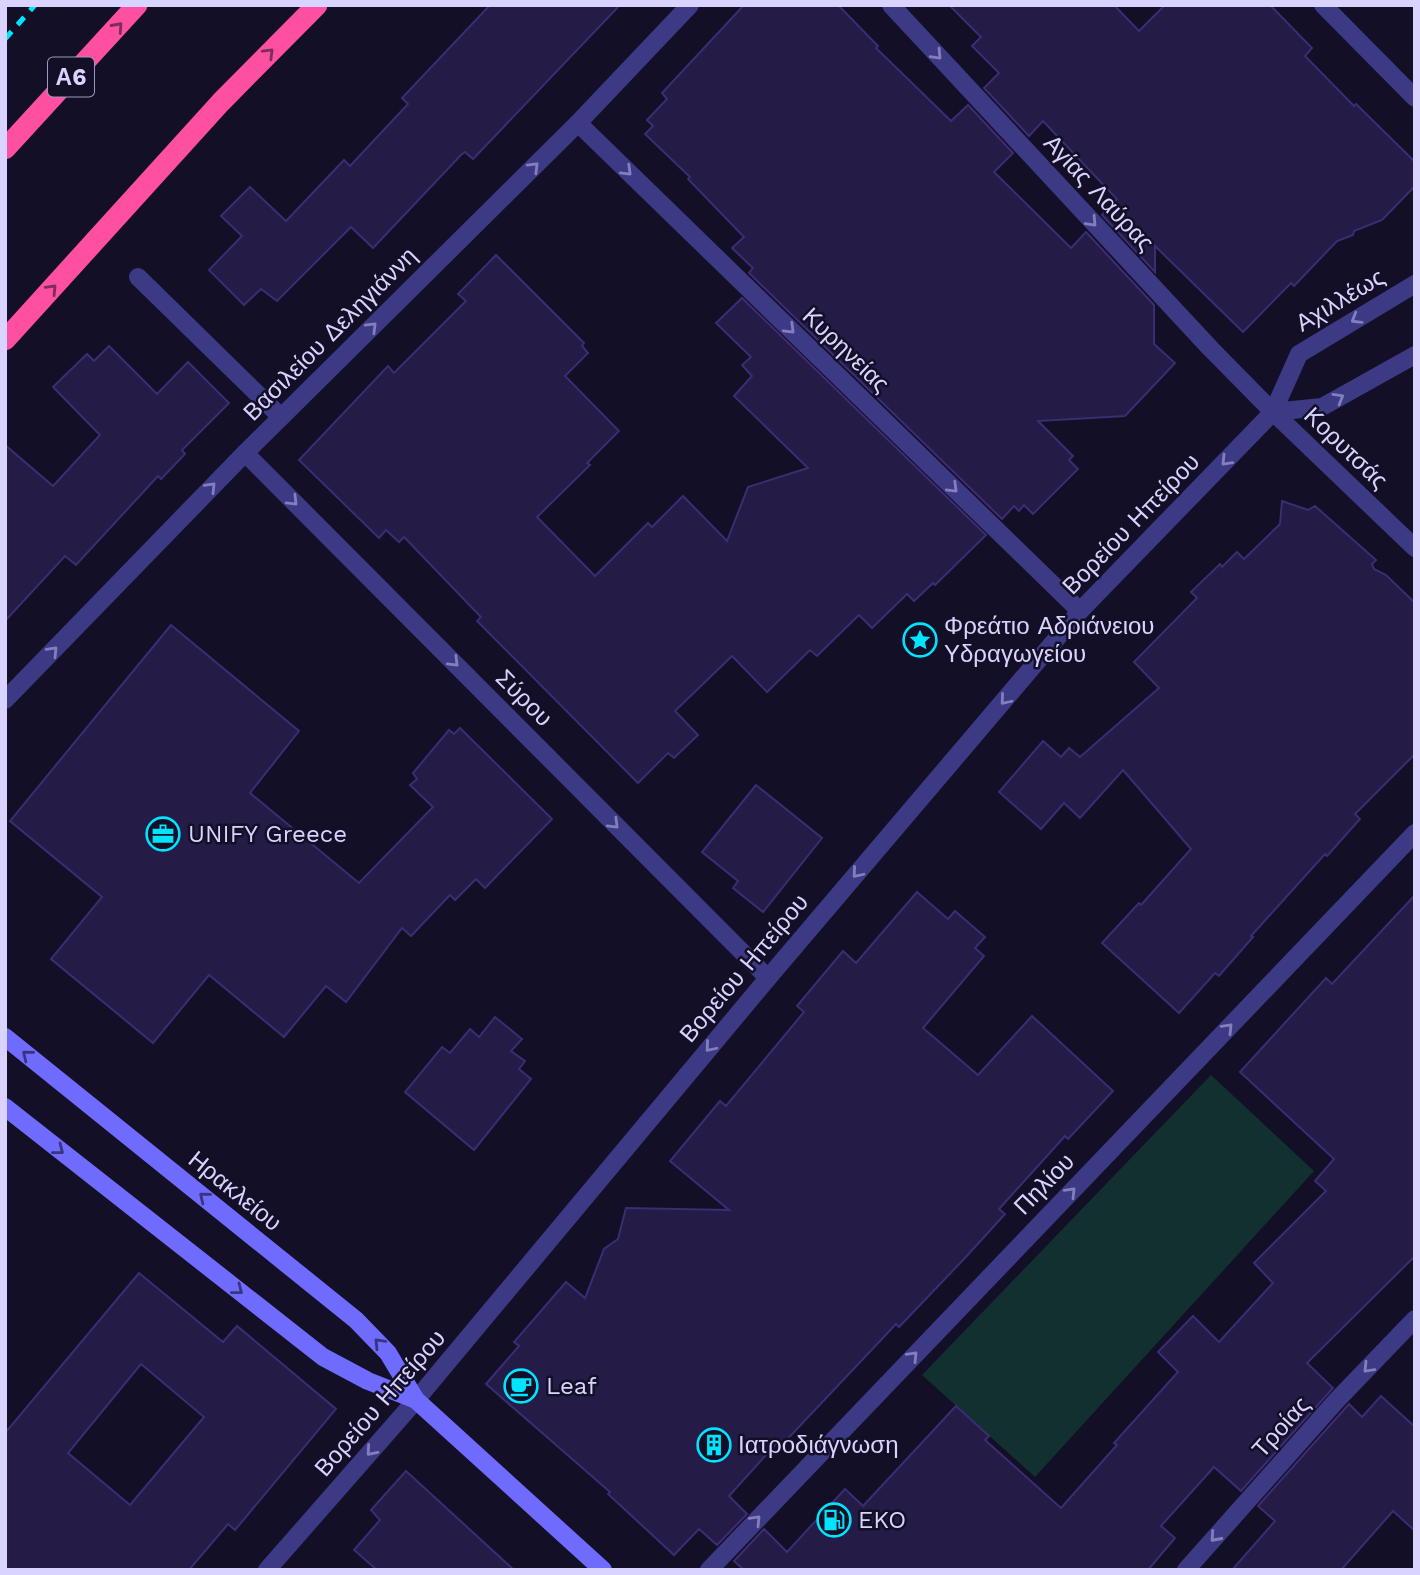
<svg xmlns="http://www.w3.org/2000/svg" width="1420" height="1575" viewBox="0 0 1420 1575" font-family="'Work Sans',sans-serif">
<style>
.green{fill:#12302f}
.building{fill:#241b47;stroke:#3b2d73;stroke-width:2;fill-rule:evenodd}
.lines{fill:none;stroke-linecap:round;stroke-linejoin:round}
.street{stroke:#3d3a85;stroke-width:18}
.secondary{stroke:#6f6bff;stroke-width:18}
.highway{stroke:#ff4fa3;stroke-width:21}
.rail{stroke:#00e5ff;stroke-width:5;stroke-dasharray:10 9;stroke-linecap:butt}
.oneway{stroke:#7d2c5e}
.oneway2{stroke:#837fbc}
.oneway3{stroke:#38347d}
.labels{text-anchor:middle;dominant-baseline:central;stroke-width:5;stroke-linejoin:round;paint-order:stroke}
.shield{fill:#130f26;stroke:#9e99be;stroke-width:2}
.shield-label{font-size:23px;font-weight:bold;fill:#d9d4ff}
.street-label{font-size:24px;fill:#d9d4ff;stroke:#130f26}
.poi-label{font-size:24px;fill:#d9d4ff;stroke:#130f26;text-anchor:start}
</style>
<rect width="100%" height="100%" fill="#130f26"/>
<path class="green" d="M1211 1075 1314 1171 1035 1477 922 1375Z"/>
<g class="building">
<path d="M490 5H620L473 159 465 152 461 155 373 248 351 227 277 301 261 289 244 305 209 270 242 236 221 216 250 187 286 221 344 160 350 166 408 104 402 98Z"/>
<path d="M744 5H838L878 46 876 48 951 121 968 105 1013 153 994 172 1071 248 1086 232 1154 305V344L1175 363 1125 416 1038 421 1073 456 1069 460 1078 469 1033 514 1024 505 1019 511 1014 506 1002 519 749 273 753 268 732 248 744 237 688 179 690 177 645 134 653 126 647 120 667 99 662 93Z"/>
<path d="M949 5H1114L1139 31 1165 5H1270L1312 48 1305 56 1354 106 1356 104 1415 162V186L1382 220 1354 231 1353 235 1337 241 1294 286 1291 283 1243 332 1155 246V272L1102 215 1117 199 1114 196 1043 121 1029 136 984 88 999 73 972 46 981 37Z"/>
<path d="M496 255 584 343 582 346 588 353 565 376 619 431 587 463 590 465 537 517 595 576 648 523 652 527 683 496 727 541 748 487 808 468 734 396 752 376 742 365 751 357 716 323 742 298 986 535 935 585 933 583 914 601 907 594 872 628 859 615 817 656 810 650 767 692 732 656 675 711 698 735 674 758 668 753 638 783 477 621 481 617 404 537 399 542 386 530 379 538 299 460 388 366 394 373 466 301 458 294Z"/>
<path d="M109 346 157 394 188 362 229 403 182 450 185 454 161 479 158 476 76 565 65 556 5 621V445L53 486 100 435 53 387 87 354 94 361Z"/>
<path d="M1282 501 1308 510 1315 506 1376 560 1372 564 1374 569 1386 575 1415 603V754L1355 814 1360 819 1327 856 1325 854 1251 936 1253 937 1219 976 1215 973 1179 1013 1102 943 1139 903 1141 905 1191 849 1123 770 1080 818 1064 803 1041 829 999 792 1043 741 1061 757 1069 748 1080 757 1159 688 1134 662 1197 598 1191 592 1220 564 1222 567 1237 552 1244 559 1280 524Z"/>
<path d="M171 625 299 731 250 793 359 883 433 807 410 785 417 779 413 773 449 730 454 734 460 728 552 819 485 888 476 879 455 900 450 895 411 936 402 928 346 1002 326 986 284 1037 209 975 153 1043 51 959 102 897 10 821Z"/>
<path d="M756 785 822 838 763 912 733 888 738 881 702 852Z"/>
<path d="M917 892 948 919 955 911 985 937 975 948 984 956 923 1028 978 1075 1032 1016 1113 1091 1068 1139 1065 1136 999 1209 1005 1214 964 1259 899 1327 896 1324 781 1446 777 1443 729 1496 747 1514 717 1545 699 1529 674 1555 608 1494 610 1492 486 1384 519 1346 514 1342 566 1282 585 1298 604 1249 618 1239 626 1208 729 1210 670 1161 720 1101 726 1106 804 1012 797 1006 843 951 856 963Z"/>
<path d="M1415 895V1256L1307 1363 1333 1388 1241 1491 1214 1467 1161 1526 1175 1538 1148 1570H744L734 1561 764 1529 787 1552 845 1489 863 1506 956 1406 989 1436 985 1440 1061 1508 1117 1445 1114 1443 1178 1372 1158 1352 1193 1316 1219 1342 1273 1283 1254 1263 1326 1191 1315 1181 1334 1159 1240 1072 1326 978 1332 984Z"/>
<path d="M495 1017 522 1039 511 1051 525 1061 519 1069 531 1079 474 1150 405 1092 442 1047 450 1053 470 1029 479 1037Z"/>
<path d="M139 1273 223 1342 237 1326 336 1409 235 1530 228 1524 189 1570H5V1433ZM141 1364 204 1417 130 1505 68 1453Z"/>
<path d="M1381 1396 1415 1427V1531L1393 1511 1341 1570H1232L1275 1521 1258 1506 1349 1404 1362 1417Z"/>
<path d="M406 1471 514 1570H377L354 1550 380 1520 371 1510Z"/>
</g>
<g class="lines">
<g class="street">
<path d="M891 5 1210 348 1273 412 1415 548"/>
<path d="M1323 5 1415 98"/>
<path d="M578 123 1080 611"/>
<path d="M138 277 281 417"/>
<path d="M1273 412 1322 407 1415 355"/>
<path d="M245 453 768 978"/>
<path d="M5 700 245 453 578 123 690 5"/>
<path d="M267 1570 416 1400 768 978 1080 611 1273 412 1299 354 1415 284"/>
<path d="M709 1570 1415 833"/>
<path d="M1186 1570 1337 1400 1415 1319"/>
</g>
<g class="secondary">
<path d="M5 1037 356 1320 388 1353 416 1400 603 1570"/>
<path d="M5 1107 323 1357 368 1381 416 1400"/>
</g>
<g class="highway">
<path d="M5 149 137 5"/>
<path d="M5 340 221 102 317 5"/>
</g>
<path class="rail" d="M5 39 35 5"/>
</g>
<defs><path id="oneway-chevron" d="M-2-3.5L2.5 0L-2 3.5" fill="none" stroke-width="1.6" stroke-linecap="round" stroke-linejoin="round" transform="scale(1.75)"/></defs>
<g class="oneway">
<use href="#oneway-chevron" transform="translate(118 27) rotate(-48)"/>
<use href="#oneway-chevron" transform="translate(269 53) rotate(-45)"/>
<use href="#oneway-chevron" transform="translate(52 289) rotate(-47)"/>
</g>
<g class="oneway2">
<use href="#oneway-chevron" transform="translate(937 55) rotate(47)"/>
<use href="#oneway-chevron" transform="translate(534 167) rotate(-45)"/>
<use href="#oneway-chevron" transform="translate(627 171) rotate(44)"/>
<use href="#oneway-chevron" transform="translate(1092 222) rotate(47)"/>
<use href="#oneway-chevron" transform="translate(1356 319) rotate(149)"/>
<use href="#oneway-chevron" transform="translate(372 327) rotate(-45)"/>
<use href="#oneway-chevron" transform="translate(790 329) rotate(44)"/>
<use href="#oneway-chevron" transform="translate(1339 398) rotate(-30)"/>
<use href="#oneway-chevron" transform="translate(1226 461) rotate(134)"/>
<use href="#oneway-chevron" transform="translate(211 487) rotate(-46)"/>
<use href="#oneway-chevron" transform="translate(953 488) rotate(44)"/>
<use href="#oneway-chevron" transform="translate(293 501) rotate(45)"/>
<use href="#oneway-chevron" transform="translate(53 651) rotate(-46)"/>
<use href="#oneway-chevron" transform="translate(454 662) rotate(45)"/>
<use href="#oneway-chevron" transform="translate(1005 700) rotate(130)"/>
<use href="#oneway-chevron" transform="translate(614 824) rotate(45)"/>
<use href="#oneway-chevron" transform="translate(857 873) rotate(130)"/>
<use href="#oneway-chevron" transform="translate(1228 1028) rotate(-46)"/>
<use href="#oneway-chevron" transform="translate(710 1047) rotate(130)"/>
<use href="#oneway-chevron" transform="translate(1071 1192) rotate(-46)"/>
<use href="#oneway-chevron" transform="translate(913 1356) rotate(-46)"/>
<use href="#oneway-chevron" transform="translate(1368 1368) rotate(134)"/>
<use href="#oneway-chevron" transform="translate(371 1451) rotate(131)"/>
<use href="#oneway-chevron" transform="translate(756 1520) rotate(-46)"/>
<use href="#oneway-chevron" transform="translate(1215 1537) rotate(132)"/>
</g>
<g class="oneway3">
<use href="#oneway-chevron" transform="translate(27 1055) rotate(-141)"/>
<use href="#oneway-chevron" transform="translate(59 1150) rotate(38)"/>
<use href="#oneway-chevron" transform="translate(204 1197) rotate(-141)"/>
<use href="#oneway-chevron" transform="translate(238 1290) rotate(38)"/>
<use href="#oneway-chevron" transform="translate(379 1343) rotate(-134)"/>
</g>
<defs>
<symbol id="sight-ring" viewBox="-11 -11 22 22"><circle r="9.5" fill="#130f26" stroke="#00e5ff" stroke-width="1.5"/><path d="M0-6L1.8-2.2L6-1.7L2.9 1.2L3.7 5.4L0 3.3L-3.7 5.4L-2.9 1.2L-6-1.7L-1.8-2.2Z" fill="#00e5ff"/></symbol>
<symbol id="office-ring" viewBox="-11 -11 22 22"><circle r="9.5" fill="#130f26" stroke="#00e5ff" stroke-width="1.5"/><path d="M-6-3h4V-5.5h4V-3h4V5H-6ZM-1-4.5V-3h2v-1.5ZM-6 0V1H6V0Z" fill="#00e5ff"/></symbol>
<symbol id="cafe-ring" viewBox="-11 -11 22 22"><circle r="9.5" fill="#130f26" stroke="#00e5ff" stroke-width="1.5"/><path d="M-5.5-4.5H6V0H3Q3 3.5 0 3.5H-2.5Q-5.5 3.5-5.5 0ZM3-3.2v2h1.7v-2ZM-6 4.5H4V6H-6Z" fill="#00e5ff"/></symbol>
<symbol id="building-ring" viewBox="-11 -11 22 22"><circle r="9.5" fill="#130f26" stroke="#00e5ff" stroke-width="1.5"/><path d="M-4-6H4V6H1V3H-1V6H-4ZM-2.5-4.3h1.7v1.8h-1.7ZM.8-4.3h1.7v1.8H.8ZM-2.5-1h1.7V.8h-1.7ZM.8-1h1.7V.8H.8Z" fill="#00e5ff"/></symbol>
<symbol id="fuel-ring" viewBox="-11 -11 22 22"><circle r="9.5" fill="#130f26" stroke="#00e5ff" stroke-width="1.5"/><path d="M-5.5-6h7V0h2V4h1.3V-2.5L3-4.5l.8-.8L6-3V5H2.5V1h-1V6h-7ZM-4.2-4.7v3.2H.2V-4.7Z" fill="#00e5ff"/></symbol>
</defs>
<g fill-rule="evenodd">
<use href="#sight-ring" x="901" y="621" width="38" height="38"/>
<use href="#office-ring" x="144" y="815" width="38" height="38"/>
<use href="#cafe-ring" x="502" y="1367" width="38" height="38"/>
<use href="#building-ring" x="695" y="1426" width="38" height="38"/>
<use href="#fuel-ring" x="815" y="1501" width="38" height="38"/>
</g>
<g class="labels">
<rect class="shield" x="48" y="57.5" width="46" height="39" rx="5"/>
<g class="shield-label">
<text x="71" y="77">Α6</text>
</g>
<g class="street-label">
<text transform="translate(1099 193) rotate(47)">Αγίας Λαύρας</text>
<text transform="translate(1340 300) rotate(-31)">Αχιλλέως</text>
<text transform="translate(330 334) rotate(-45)">Βασιλείου Δεληγιάννη</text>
<text transform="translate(846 350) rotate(44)">Κυρηνείας</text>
<text transform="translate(1346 448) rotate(44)">Κορυτσάς</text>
<text transform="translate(1131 524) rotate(-46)">Βορείου Ηπείρου</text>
<text transform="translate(524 698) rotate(45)">Σύρου</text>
<text transform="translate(744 968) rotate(-50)">Βορείου Ηπείρου</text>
<text transform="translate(1044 1184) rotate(-46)">Πηλίου</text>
<text transform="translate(235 1191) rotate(39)">Ηρακλείου</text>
<text transform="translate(380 1403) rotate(-49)">Βορείου Ηπείρου</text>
<text transform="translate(1281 1427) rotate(-48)">Τροίας</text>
</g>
<g class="poi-label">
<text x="944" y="626">Φρεάτιο Αδριάνειου<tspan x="944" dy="28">Υδραγωγείου</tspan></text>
<text x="188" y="834">UNIFY Greece</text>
<text x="546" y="1386">Leaf</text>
<text x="738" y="1445">Ιατροδιάγνωση</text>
<text x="858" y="1520">EKO</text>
</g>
</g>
<rect width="1420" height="1575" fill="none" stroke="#d9d4ff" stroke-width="14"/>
</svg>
